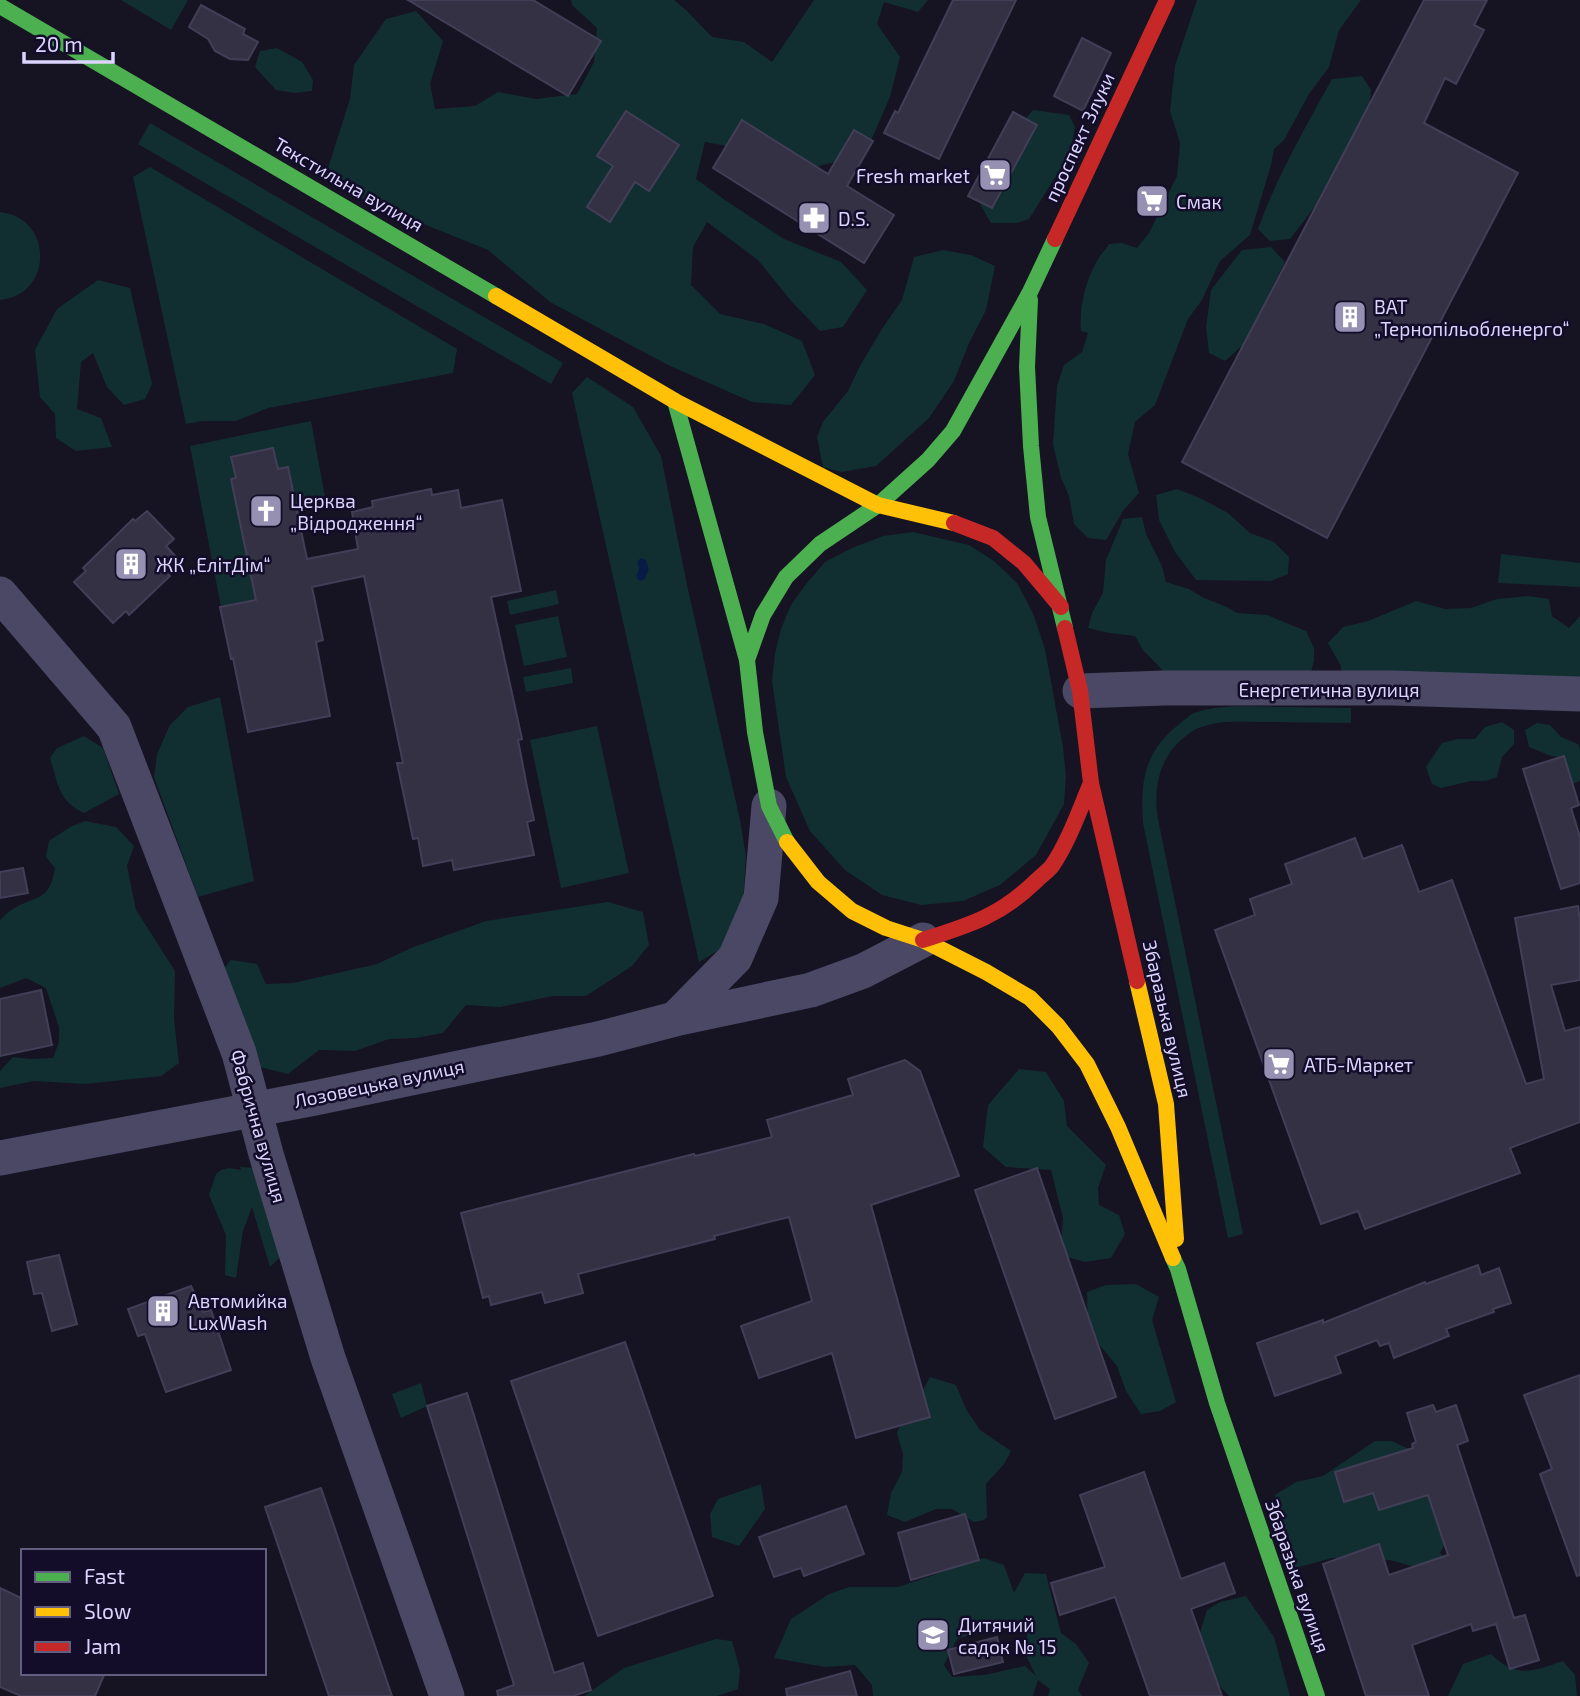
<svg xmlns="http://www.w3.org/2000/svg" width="1580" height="1696" viewBox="0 0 1580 1696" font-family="'Exo 2',sans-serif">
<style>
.green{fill:#112f31;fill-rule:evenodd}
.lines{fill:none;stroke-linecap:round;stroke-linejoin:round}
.stream{stroke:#071b46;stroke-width:9}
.building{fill:#343145;stroke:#433e57;stroke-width:2}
.street{stroke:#4a4864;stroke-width:35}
.fast{stroke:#4caf50;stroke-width:16}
.slow{stroke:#ffc107;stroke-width:16}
.jam{stroke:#c62828;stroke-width:16}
.labels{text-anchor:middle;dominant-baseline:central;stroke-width:5;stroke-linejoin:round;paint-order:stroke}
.street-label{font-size:19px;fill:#dbd5ff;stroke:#130d29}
.poi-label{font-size:19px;fill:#dbd5ff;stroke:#130d29;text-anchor:start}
</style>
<rect width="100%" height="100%" fill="#161323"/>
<g class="green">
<path d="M121 0H188L171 30Z"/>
<path d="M571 0H674L686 10 712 37 744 42 772 62 814 0H928L918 12 884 2 877 24 900 57 890 97 869 145 839 161 781 175 743 149 705 142 696 179 725 200 784 239 841 262 867 290 843 327 820 331 792 302 758 260 707 222 693 247 691 285 720 314 764 324 802 341 815 375 791 405 752 402 668 365 550 302 488 250 364 200 328 168 350 99 354 65 386 19 416 11 443 41 430 84 435 109 475 106 498 92 536 99 577 94 594 62 597 28 572 5Z"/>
<path d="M1197 0H1361L1339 30 1329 67 1309 94 1284 140 1274 149 1271 165 1250 235 1220 261 1202 300 1188 319 1155 405 1135 422 1128 454 1139 493 1123 511 1106 540 1088 538 1074 524 1069 496 1061 478 1053 444 1057 386 1064 365 1082 352 1088 333 1081 331C1079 309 1085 282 1096 263 1099 256 1105 250 1109 244L1122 243 1137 248 1149 233 1177 176 1180 143 1170 111 1175 66Z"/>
<path d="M277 48 302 62 313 80 312 91 294 93 276 90 255 67 260 51Z"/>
<path d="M1362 76 1371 90 1368 118 1321 199 1290 239 1270 241 1258 229C1277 176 1305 128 1332 79Z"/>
<path d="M1033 110 1069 115 1075 127 1071 148 1058 173 1029 219 1017 223H991L980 204 991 172 1015 131Z"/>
<path d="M150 123 563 363 551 384 138 144Z"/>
<path d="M150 167 457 349 453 373 268 408 236 421H203L186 424 133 177Z"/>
<path d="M0 212C53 217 54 295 0 300Z"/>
<path d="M1271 247 1285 262 1269 293 1252 337 1225 361 1209 353 1206 327 1211 290 1242 250Z"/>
<path d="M943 250 971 255 995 266 986 310 969 343 954 381 929 418 876 466 842 472 823 467 817 437 823 422 848 391 861 364 884 326 902 300 914 257Z"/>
<path d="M98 280 130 288 152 384 145 399 124 405 107 387 93 353 81 362 77 409 101 418 112 447 76 451 56 438 55 414 40 397 35 350 57 309Z"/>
<path d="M587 377 633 407 661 456 687 585 740 820 746 856 743 903 732 938 719 950 699 962 572 393Z"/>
<path d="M311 421 325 497 298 514 288 467 231 479 266 652 231 659 190 446Z"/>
<path d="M1177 489 1200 498 1228 513 1250 533 1274 542 1289 557 1288 574 1271 581 1196 580 1175 552 1159 520 1156 495Z"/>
<path d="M1142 517 1146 534 1162 566 1166 582 1189 589 1204 598 1227 607 1237 613 1267 615 1306 631 1314 648V661L1308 682 1166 674 1143 650 1135 636 1109 633 1088 628 1092 613 1103 593 1106 560 1123 519Z"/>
<path d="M913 532 969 545 994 561 1017 583 1033 613 1045 649 1063 747 1066 776 1064 804 1036 855 1000 885 963 901 921 905 882 895 845 870 810 831 786 777 772 681 775 653 781 629 791 605 806 584 825 562 852 548 883 536Z"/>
<path d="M1501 554 1580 563V587L1498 583Z"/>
<path d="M556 590 559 604 510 615 507 601Z"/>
<path d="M1528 596 1549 599 1552 616 1569 628 1580 616V697L1340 694 1341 666 1328 643 1343 627 1368 621 1416 601 1445 609 1471 608 1497 599Z"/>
<path d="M558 616 567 657 524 666 515 625Z"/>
<path d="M571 668 573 683 526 692 523 677Z"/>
<path d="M220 697 254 881 198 897 154 777 157 754 170 725 188 707Z"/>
<path d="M1286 707 1351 708V723C1320 723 1289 722 1258 722 1238 722 1218 720 1199 728 1194 729 1190 733 1186 736 1159 756 1153 788 1158 819L1243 1234 1228 1238 1143 823C1140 784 1144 752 1177 726 1182 722 1188 716 1194 713 1221 703 1258 707 1286 707Z"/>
<path d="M1502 722 1514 730V744L1502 757 1497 777 1486 781H1471L1441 788 1432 784 1426 767 1442 743 1457 739H1475L1485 727Z"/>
<path d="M1537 723 1550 725 1561 737 1578 744 1580 750V781L1573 784 1562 774 1558 757 1551 756 1529 747 1525 730Z"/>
<path d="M597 726 629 873 561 888 530 740Z"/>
<path d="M84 736 103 748 119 794 84 813C58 801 58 783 50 758L57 748Z"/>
<path d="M85 821 116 827 134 846 127 866 136 910 175 971 174 1019 179 1063 161 1076 85 1084 34 1081 0 1088V1071L13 1057 30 1059 53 1058 59 1042V1027L46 988 26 978 0 988V920C4 917 8 911 13 909 37 894 49 903 55 868L46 857 49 841 70 827Z"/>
<path d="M608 902 643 912 649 945 632 966 586 996H553L500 1007 466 1005 443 1033 416 1038 389 1039 355 1051 319 1050 288 1074 256 1066 214 980 231 960 257 964 266 984 293 983 377 964 411 948 486 921Z"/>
<path d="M1019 1069 1046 1072 1064 1101 1067 1126 1106 1165 1098 1188 1099 1205 1119 1215 1125 1234 1111 1258 1085 1262 1060 1255 1063 1218 1051 1170 1006 1167 983 1147 988 1105Z"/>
<path d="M240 1167 256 1168 280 1245 279 1258 270 1267 252 1207 243 1231 236 1278 225 1275 226 1235 209 1195 216 1174 221 1170 229 1168 241 1170Z"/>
<path d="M1136 1284 1159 1297 1152 1320 1176 1402 1160 1411 1141 1414 1126 1391 1117 1366 1088 1331 1087 1292 1106 1285Z"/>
<path d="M930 1377 956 1385 966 1409 980 1430 1011 1451 1004 1464 986 1484 987 1517 984 1520 974 1522 952 1509H936L905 1522 887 1515 891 1493 902 1472 903 1454 897 1433 907 1410 923 1390Z"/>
<path d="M421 1383 427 1406 401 1418 392 1394Z"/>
<path d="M1375 1441H1392L1421 1455 1452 1531 1440 1553 1469 1581 1423 1594 1411 1566 1390 1560 1332 1558 1292 1569 1271 1524 1275 1495 1296 1482 1323 1476Z"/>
<path d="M761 1484 765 1509 739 1546 712 1537 710 1514 718 1499Z"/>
<path d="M984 1558 1004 1565 1014 1593 1025 1573 1046 1574 1061 1633 1076 1644 1089 1663 1078 1690 1082 1696H1048L1050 1689 1038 1680 1033 1696H873L872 1685 855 1665 825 1667 774 1658 791 1619 829 1594 849 1587H898ZM1019 1621 1028 1628 1025 1653 1036 1676 1025 1666 984 1675 952 1677 944 1665 957 1639Z"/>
<path d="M1246 1596 1274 1637 1290 1696H1229L1207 1673 1199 1636 1207 1610 1220 1602Z"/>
<path d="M716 1639 732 1641 740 1670 738 1689 717 1696H584L624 1668Z"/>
<path d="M1491 1654C1516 1679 1533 1671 1563 1661L1575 1675 1577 1696H1448L1463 1664Z"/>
</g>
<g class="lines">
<path class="stream" d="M641 576 644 569 642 563"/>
</g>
<g class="building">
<path d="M408 0H533L601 41 568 96Z"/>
<path d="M953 0H1016L939 159 884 133 895 111 898 113Z"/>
<path d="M1424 0H1487L1474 25 1484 30 1456 84 1445 78 1424 123 1518 173 1327 538 1182 462Z"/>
<path d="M201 5 245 29 243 34 258 42 248 60 230 59 215 51 208 39 189 27Z"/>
<path d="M1082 38 1111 53 1083 111 1054 96Z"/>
<path d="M626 111 679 145 649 191 635 182 610 222 587 207 613 166 597 156Z"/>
<path d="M1013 112 1037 125 992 208 968 196Z"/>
<path d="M742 120 828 174 854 130 873 141 847 186 894 215 864 263 713 168Z"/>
<path d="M273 448 278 469 288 467 307 559 358 549 352 512 373 507 372 501 431 489 432 495 458 490 461 508 502 500 521 591 491 597 522 739 518 740 527 787 534 820 527 822 534 855 454 870 452 860 423 866 418 838 413 839 397 763H403L364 576 312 587 323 640 316 642 330 716 248 732 233 658 231 659 220 607 256 600 231 479 236 478 231 457Z"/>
<path d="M147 511 174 539 166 546 179 560 166 572 170 576 129 615 126 611 113 623 74 582 86 571 83 568 133 519 135 521Z"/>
<path d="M1564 756 1579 805 1571 808 1580 837V883L1561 889 1523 769Z"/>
<path d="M1355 838 1363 859 1402 845 1419 892 1452 880 1526 1084 1544 1079 1515 918 1578 906 1580 920V980L1551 985 1565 1031 1580 1027V1122L1510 1148 1520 1173 1365 1229 1358 1211 1321 1224 1215 930 1255 915 1250 899 1292 884 1285 864Z"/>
<path d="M23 868 28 893 0 898V872Z"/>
<path d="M41 990 52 1045 0 1056V999Z"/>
<path d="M905 1060 920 1071 959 1176 871 1205 930 1417 856 1438 832 1353 759 1378 741 1326 812 1301 789 1217 714 1236 715 1239 578 1274 583 1293 545 1303 542 1292 491 1305 489 1296 483 1298 461 1213 694 1154 695 1156 772 1137 767 1120 853 1095 848 1079Z"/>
<path d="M1037 1168 1116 1397 1055 1419 975 1190Z"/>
<path d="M59 1255 77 1324 52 1331 42 1293 34 1294 27 1262Z"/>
<path d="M1478 1265 1481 1275 1499 1268 1511 1303 1493 1309 1494 1312 1446 1329 1449 1336 1394 1358 1389 1343 1380 1346 1377 1340 1335 1356 1341 1373 1275 1396 1257 1343 1323 1320V1323L1425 1282 1426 1284Z"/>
<path d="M191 1286 203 1312 211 1310 231 1370 166 1392 145 1334 138 1336 128 1309Z"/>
<path d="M625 1342 713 1596 598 1636 511 1381Z"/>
<path d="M1580 1375V1575L1577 1576 1540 1474 1552 1469 1524 1395Z"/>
<path d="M467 1393 554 1673 583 1663 591 1690 573 1696H498L497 1691 514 1685 427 1406Z"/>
<path d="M1433 1405 1436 1412 1456 1405 1468 1441 1457 1445 1514 1618 1525 1615 1539 1660 1510 1669 1496 1624 1473 1631 1471 1624 1412 1645 1429 1696H1366L1323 1564 1379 1544 1389 1575 1448 1555 1428 1495 1379 1510 1373 1493 1344 1502 1335 1472 1413 1448 1412 1444 1416 1442 1407 1413Z"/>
<path d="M1144 1472 1181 1579 1224 1563 1235 1593 1191 1609 1222 1696H1150L1115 1597 1060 1615 1051 1583 1105 1567 1080 1495Z"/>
<path d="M321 1488 392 1696H329L265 1507Z"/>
<path d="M846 1506 864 1554 804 1576 801 1568 774 1577 759 1537Z"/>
<path d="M965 1514 979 1560 911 1580 898 1533Z"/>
<path d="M0 1588 23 1599V1673H105L95 1696H21L0 1687Z"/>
<path d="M997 1637 1003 1662 954 1674 948 1650Z"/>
<path d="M850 1671 857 1696H787L786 1689Z"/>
</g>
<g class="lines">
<g class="street">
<path d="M0 594 114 727 239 1053 266 1154 328 1358 447 1696"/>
<path d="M1080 691 1164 688H1393L1580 694"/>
<path d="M675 1019 735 958 761 898 769 806"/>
<path d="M0 1158 315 1098 598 1039 675 1019 811 990 863 971 923 940"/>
</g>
<g class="fast">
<path d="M0 6 496 296"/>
<path d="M1030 300 1027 367 1031 446 1038 517 1065 628"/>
<path d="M675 401 747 660"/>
<path d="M787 842 769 806 755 732 747 660 763 615 786 577 820 544 878 505 928 460 953 431 1030 292 1055 239"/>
<path d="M1173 1258 1178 1269 1217 1403 1317 1696"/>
</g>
<g class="slow">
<path d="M496 296 675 401 878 505 954 523"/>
<path d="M787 842 818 882 852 911 886 928 923 940 986 972 1030 998 1058 1026 1087 1064 1118 1127 1173 1258"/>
<path d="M1137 981 1166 1104 1176 1239"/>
</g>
<g class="jam">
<path d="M1055 239 1167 0"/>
<path d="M954 523 993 538 1024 563 1061 607"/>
<path d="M1065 628 1080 691 1091 783 1137 981"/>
<path d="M923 940C970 925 1000 916 1036 881 1041 876 1048 871 1052 866 1069 841 1079 811 1091 783"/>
</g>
</g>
<defs>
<symbol id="supermarket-square" viewBox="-11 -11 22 22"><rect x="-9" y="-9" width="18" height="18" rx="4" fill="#9691b2" stroke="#130d29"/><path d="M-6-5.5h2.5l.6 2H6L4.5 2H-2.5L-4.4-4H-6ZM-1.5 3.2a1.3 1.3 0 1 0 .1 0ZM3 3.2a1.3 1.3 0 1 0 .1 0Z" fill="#fff"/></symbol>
<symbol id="pharmacy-square" viewBox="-11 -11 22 22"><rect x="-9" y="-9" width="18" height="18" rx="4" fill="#9691b2" stroke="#130d29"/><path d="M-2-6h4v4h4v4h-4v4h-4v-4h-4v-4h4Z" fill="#fff"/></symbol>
<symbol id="building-square" viewBox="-11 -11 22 22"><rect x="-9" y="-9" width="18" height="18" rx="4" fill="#9691b2" stroke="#130d29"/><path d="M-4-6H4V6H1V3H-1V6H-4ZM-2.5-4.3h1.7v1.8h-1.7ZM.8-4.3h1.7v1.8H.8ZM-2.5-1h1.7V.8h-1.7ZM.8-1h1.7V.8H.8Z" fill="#fff"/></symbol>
<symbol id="church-square" viewBox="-11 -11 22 22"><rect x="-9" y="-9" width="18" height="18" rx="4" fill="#9691b2" stroke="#130d29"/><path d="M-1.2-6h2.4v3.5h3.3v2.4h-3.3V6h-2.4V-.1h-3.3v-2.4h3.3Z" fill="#fff"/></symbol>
<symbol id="school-square" viewBox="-11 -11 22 22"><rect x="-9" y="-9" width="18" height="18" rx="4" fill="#9691b2" stroke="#130d29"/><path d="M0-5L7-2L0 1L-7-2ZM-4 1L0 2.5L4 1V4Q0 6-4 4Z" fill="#fff"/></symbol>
</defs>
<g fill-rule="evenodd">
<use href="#supermarket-square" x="976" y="156" width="38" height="38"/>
<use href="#supermarket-square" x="1133" y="182" width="38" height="38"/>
<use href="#pharmacy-square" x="795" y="199" width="38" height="38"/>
<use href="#building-square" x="1331" y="298" width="38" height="38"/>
<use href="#church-square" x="247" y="492" width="38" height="38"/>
<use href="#building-square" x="112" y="545" width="38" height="38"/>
<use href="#supermarket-square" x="1260" y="1045" width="38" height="38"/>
<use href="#building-square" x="144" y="1292" width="38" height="38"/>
<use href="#school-square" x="914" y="1616" width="38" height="38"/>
</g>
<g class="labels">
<g class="street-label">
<text transform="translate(1079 137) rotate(-65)">проспект Злуки</text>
<text transform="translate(349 184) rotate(30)">Текстильна вулиця</text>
<text x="1329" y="689">Енергетична вулиця</text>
<text transform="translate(1168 1019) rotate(77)">Збаразька вулиця</text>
<text transform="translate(379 1083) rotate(-12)">Лозовецька вулиця</text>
<text transform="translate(259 1126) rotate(74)">Фабрична вулиця</text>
<text transform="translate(1298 1576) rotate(71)">Збаразька вулиця</text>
</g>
<g class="poi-label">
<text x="970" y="175" text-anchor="end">Fresh market</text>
<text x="1176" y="201">Смак</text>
<text x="838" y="218">D.S.</text>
<text x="1374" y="306">ВАТ<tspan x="1374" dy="22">„Тернопільобленерго“</tspan></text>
<text x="290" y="500">Церква<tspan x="290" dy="22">„Відродження“</tspan></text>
<text x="156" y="564">ЖК „ЕлітДім“</text>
<text x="1304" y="1064">АТБ-Маркет</text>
<text x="188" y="1300">Автомийка<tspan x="188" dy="22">LuxWash</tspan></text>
<text x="958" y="1624">Дитячий<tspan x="958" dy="22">садок № 15</tspan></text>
</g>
</g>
<rect x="21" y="1549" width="245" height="126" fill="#130d29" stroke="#635d7f" stroke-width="2"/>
<rect x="35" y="1572" width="35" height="10" fill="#4caf50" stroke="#635d7f" stroke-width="2"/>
<text x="84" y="1584" font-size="21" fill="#dbd5ff">Fast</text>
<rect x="35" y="1607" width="35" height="10" fill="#ffc107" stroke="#635d7f" stroke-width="2"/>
<text x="84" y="1619" font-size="21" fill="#dbd5ff">Slow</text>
<rect x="35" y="1642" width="35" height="10" fill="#c62828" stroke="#635d7f" stroke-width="2"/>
<text x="84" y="1654" font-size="21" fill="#dbd5ff">Jam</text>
<path d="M24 52v10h89v-10" fill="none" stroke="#dbd5ff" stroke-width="3.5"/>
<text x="35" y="52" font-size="21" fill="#dbd5ff" stroke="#130d29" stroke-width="5" paint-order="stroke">20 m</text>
</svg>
